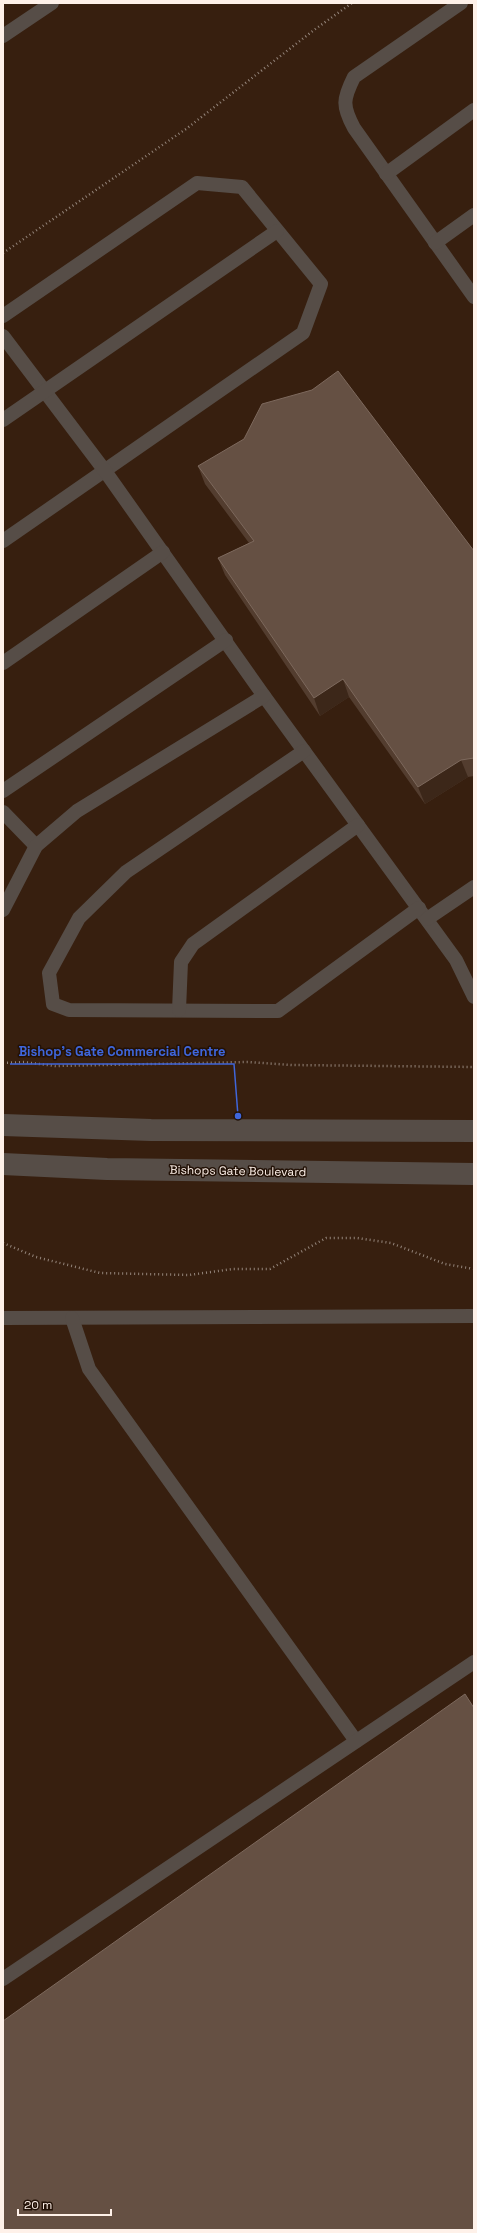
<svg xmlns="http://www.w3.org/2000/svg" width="477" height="2233" viewBox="0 0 477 2233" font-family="'Space Grotesk',sans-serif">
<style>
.built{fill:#371f0f}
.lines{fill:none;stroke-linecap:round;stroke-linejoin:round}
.path{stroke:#94857b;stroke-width:2.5;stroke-dasharray:1 3;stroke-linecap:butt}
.service{stroke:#564d47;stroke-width:14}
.minor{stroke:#564d47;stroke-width:22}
.wall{fill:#533d2f}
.shaded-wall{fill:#3c2719}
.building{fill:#655043;stroke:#7d695d}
.labels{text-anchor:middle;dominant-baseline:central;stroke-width:3;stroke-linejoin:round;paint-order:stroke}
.street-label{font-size:12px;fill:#fef1e9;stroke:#221106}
.leader{fill:none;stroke:#3f66db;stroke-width:1.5}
.callout-dot{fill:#3f66db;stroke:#221106;stroke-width:1.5}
.callout-label{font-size:13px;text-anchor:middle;font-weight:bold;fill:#3f66db;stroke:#221106;stroke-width:3;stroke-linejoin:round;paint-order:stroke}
</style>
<rect width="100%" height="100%" fill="#2c1a0e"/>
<rect class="built" x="3" y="3" width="471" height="2227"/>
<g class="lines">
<g class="path">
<path d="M3 253 186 129 314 30 352 3"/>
<path d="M3 1063 24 1062 55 1066 247 1062 292 1065 474 1067"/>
<path d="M3 1243 36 1257 100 1273 189 1275 233 1269H270L326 1238H357L391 1243 445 1264 474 1269"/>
</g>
<g class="service">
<path d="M461 3 354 77C343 99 342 106 354 128L474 297"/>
<path d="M3 36 52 3"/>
<path d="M386 174 474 110"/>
<path d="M435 243 474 215"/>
<path d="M3 316 197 183 242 187 321 284 303 333 3 541"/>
<path d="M3 336 105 471 264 696 456 960 474 997"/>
<path d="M3 420 277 231"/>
<path d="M3 663 163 552"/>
<path d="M304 751 126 872 79 918 49 973 53 1004 69 1010 278 1011 419 908"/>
<path d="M3 791 226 640"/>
<path d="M3 812 36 846"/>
<path d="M3 910 36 846 77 811 264 696"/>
<path d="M427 919 474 887"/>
<path d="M179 1010 181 962 193 944 358 825"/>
<path d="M3 1318 474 1316"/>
<path d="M72 1318 89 1369 356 1741"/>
<path d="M3 1979 474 1662"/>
</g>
<g class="minor">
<path d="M3 1125 151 1130 474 1131"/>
<path d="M3 1164 107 1169 474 1174"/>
</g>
</g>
<path class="wall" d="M198 466 474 551V776L468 777 425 804 349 697 320 716 225 575 218 558 249 543 205 484Z"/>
<g class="shaded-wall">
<path d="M343 679 349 697 320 716 314 698Z"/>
<path d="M461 760 468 777 425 804 418 787Z"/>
</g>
<g class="building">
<path d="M338 371 474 551V758L461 760 418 787 343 679 314 698 218 558 254 541 198 466 244 439 262 404 312 390Z"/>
<path d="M465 1694 474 1708V2230H3V2021Z"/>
</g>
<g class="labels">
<g class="street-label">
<text transform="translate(238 1171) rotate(1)">Bishops Gate Boulevard</text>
</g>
</g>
<path class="leader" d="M238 1116L234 1064H10"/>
<circle class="callout-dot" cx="238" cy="1116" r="4"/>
<g class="callout-label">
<text x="122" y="1056">Bishop's Gate Commercial Centre</text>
</g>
<rect width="477" height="2233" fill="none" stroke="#fef1e9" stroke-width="8"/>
<path d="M18 2209v6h93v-6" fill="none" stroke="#fef1e9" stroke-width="2"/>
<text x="24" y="2209" font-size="12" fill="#fef1e9" stroke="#221106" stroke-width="3" paint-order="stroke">20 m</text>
</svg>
